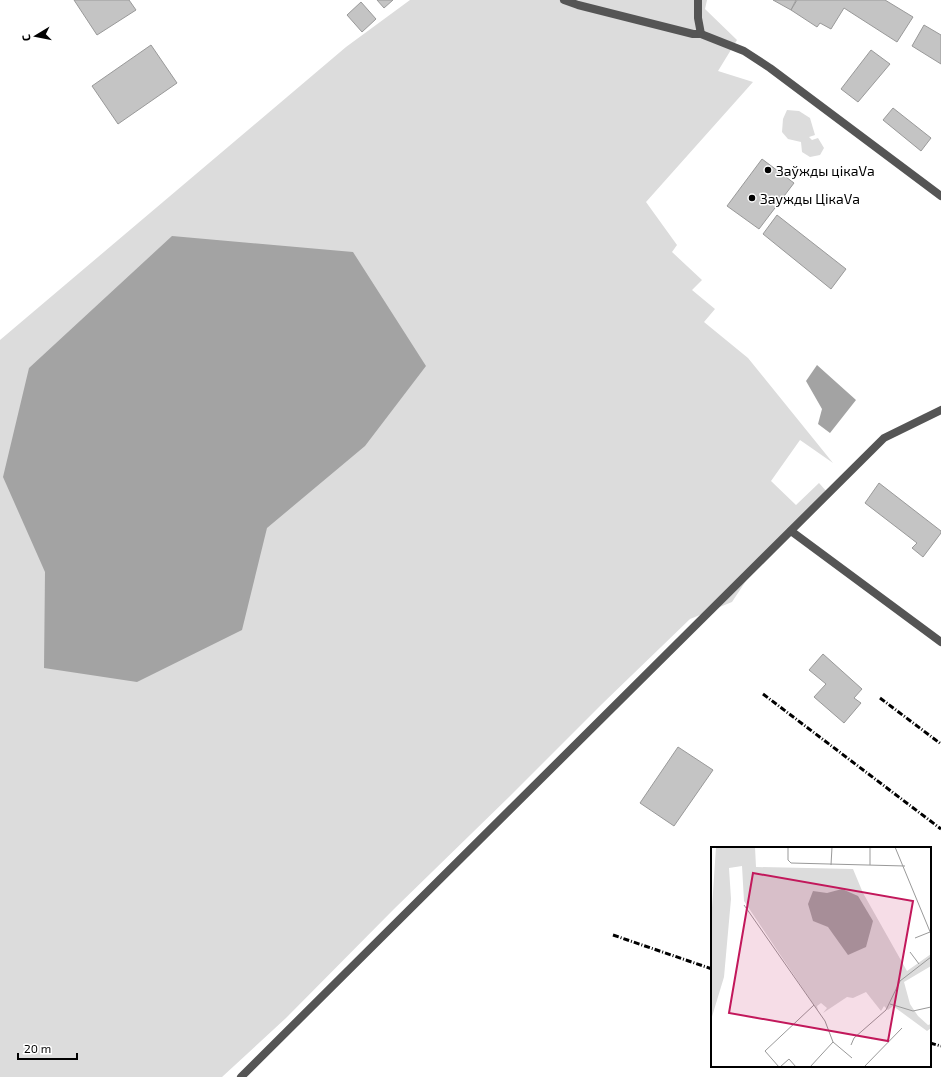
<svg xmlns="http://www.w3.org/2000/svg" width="941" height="1077" viewBox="0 0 941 1077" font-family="'Exo 2',sans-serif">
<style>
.green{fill:#dcdcdc}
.water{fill:#a3a3a3}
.building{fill:#c4c4c4;stroke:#999}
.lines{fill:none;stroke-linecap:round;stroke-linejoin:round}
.lane{stroke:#555;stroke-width:8}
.rail{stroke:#000;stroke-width:3;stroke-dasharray:6 2 1 2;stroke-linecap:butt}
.poi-dot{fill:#000;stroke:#fff;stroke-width:1.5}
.labels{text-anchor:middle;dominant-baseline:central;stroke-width:3;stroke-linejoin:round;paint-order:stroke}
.poi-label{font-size:14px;fill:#000;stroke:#fff;text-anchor:start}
.inset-road{fill:none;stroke:#999;stroke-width:1}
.view{fill:#c2185b;fill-opacity:0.15;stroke:#c2185b;stroke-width:2}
.inset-edge{fill:none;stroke:#000;stroke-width:2}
</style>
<rect width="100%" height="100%" fill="#fff"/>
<g class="green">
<path d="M410 0H707L705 9 737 40 718 71 753 82 646 202 677 245 672 252 702 280 692 290 715 309 704 322 748 358 833 463 800 440 771 481 796 505 819 483 827 492 763 555 732 602 690 619 602 704 509 797 394 909 286 1018 222 1077H0V340L346 47Z"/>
<path d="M787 110 799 111 810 118 815 135 809 137 812 140 818 138 824 148 820 155 810 157 802 152 801 142 788 139 782 132 783 119Z"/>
</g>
<g class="water">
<path d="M172 236 353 252 426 366 365 446 267 528 242 630 137 682 44 668 45 572 3 477 29 368Z"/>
<path d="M817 365 856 400 830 433 818 424 822 409 806 381Z"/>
</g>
<g class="building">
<path d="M74 0H129L136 10 97 35Z"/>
<path d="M377 0H393L384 8Z"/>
<path d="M773 0H796L791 10Z"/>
<path d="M797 0H885L913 17 897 42 844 8 831 29 820 23 817 27 791 10Z"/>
<path d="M361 2 376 19 362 32 347 15Z"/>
<path d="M924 25 941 35V64L912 46Z"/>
<path d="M151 45 177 83 118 124 92 86Z"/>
<path d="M871 50 890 64 858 102 841 89Z"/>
<path d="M893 108 931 138 921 151 883 120Z"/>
<path d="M762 159 794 183 759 229 727 206Z"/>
<path d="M777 215 846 269 831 289 763 234Z"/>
<path d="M879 483 941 531V533L923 557 912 548 917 543 865 503Z"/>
<path d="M823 654 862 689 854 698 861 703 844 723 814 697 826 684 809 670Z"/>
<path d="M678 747 713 770 674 826 640 803Z"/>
</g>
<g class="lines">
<g class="lane">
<path d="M564 0 578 5 693 34H701L744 51 770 68 941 196"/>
<path d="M698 0V18L701 34"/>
<path d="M791 531 941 642"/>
<path d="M241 1077 884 438 941 410"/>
</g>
<g class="rail">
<path d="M763 694 941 829"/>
<path d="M880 698 941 744"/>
<path d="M613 935 712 969"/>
<path d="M930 1043 941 1046"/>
</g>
</g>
<g class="poi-dot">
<circle cx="768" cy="170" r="4"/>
<circle cx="752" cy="198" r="4"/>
</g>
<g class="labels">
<g class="poi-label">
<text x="776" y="170">Заўжды цікаVа</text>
<text x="760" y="198">Заужды ЦікаVа</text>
</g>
</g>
<g transform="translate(711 847)">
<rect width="220" height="220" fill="#fff"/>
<path d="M5 0H44L45 20 142 22 152 46 196 124 220 107V119L193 135 199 157 207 169 217 178 220 177V181L216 184 182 159 177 163 173 159 170 164 155 145 142 151 136 150 112 166 116 161 110 156 106 159 107 164 33 54 31 19 18 21 20 52 13 130 0 173V76Z" fill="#dcdcdc"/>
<path d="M131 42 147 49 162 74 155 100 137 108 117 80 102 74 97 57 102 44 116 46Z" fill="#a3a3a3"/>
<path class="inset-road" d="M77 0V13L80 16 194 19M184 0 220 87M120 18 121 0M159 18V0M33 58 114 174 122 195 141 211M204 91 219 85M199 105 208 117M179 157 202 164 220 160M140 198 143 191 175 163 189 134 220 110M68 220 54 204 103 158M69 220 78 212 85 220M99 220 122 195M153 220 191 181"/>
<path class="view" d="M42 26 202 54 177 194 18 166Z"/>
<rect width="220" height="220" class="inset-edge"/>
</g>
<g transform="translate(36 36) rotate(260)" stroke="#ffffff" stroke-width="3" paint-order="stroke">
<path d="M0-3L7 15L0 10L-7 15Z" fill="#000000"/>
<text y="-6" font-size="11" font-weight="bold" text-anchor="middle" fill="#000000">С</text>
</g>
<path d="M18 1053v6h59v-6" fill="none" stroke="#000000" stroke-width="2"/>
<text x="24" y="1053" font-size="12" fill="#000000" stroke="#ffffff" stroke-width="3" paint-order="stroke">20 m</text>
</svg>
